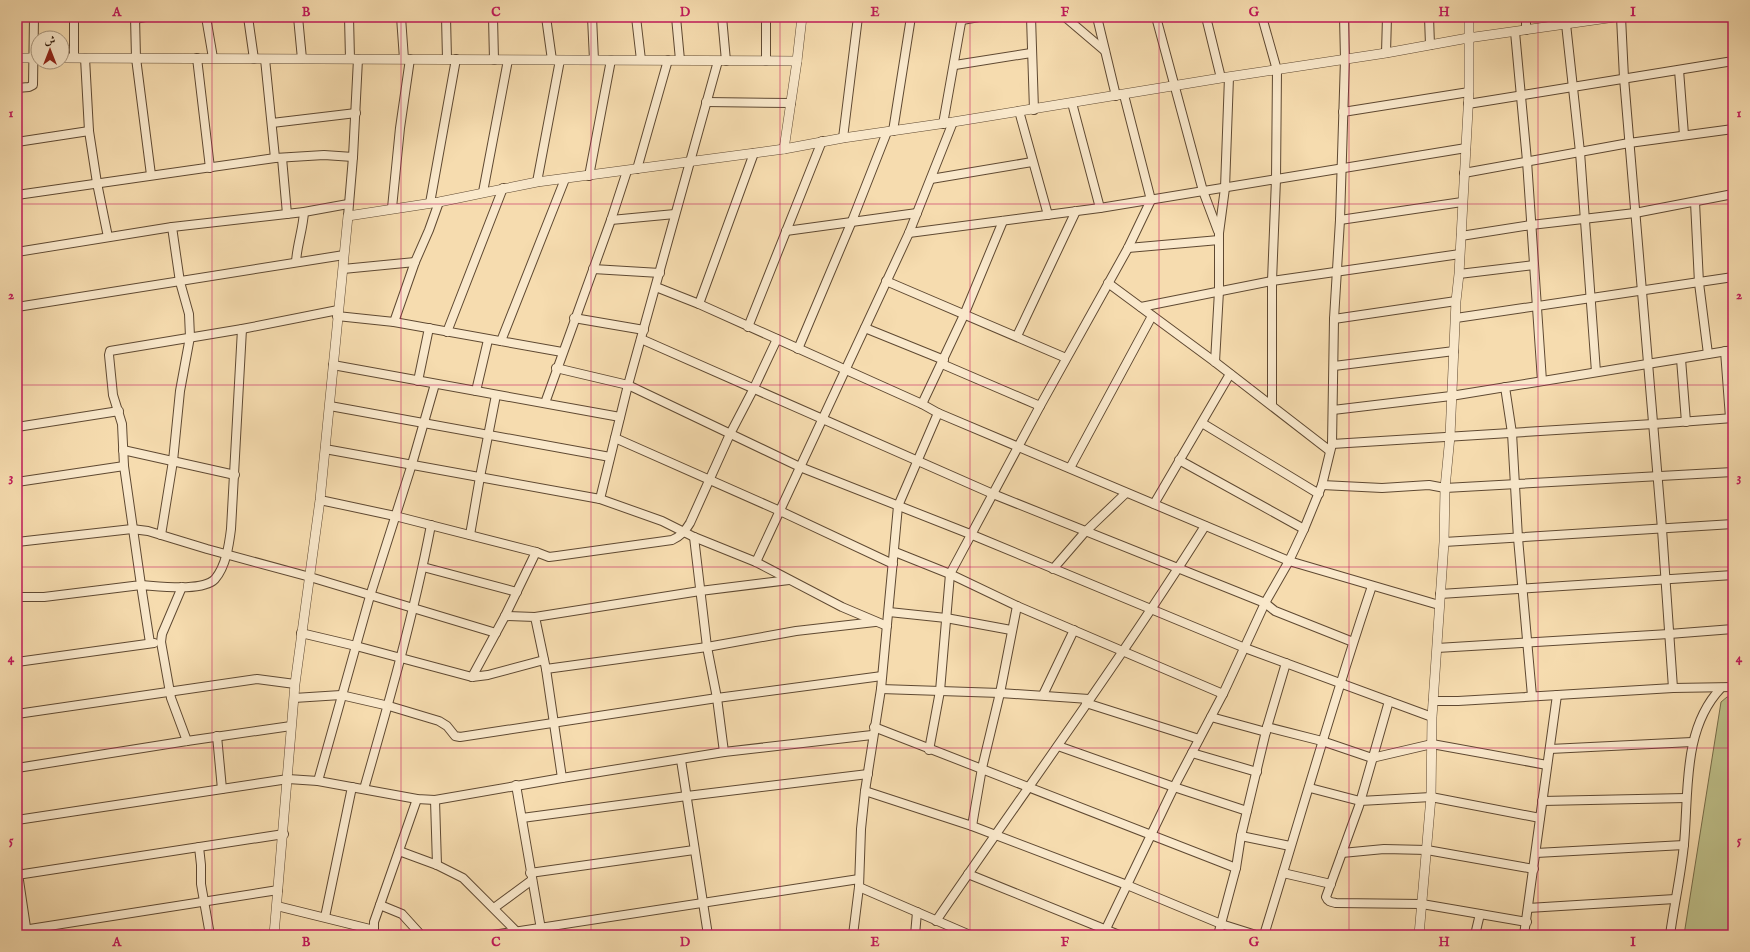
<svg xmlns="http://www.w3.org/2000/svg" width="1750" height="952" viewBox="0 0 1750 952" font-family="'IM FELL English',Amiri,serif">
<style>
.green{fill:#bec08a;stroke:#766c49}
.lines{fill:none;stroke-linecap:round;stroke-linejoin:round}
.minor-casing{stroke:#5f4932;stroke-width:10}
.tertiary-casing{stroke:#5f4932;stroke-width:10}
.minor{stroke:#f9e8cb;stroke-width:8}
.tertiary{stroke:#f9e8cb;stroke-width:9}
.grid{fill:none;stroke:#c2185b;stroke-width:1;stroke-opacity:0.55}
.neatline{fill:none;stroke:#c2185b;stroke-width:1.5}
.grid-label{font-size:13px;text-anchor:middle;font-weight:bold;fill:#c2185b}
</style>
<rect width="100%" height="100%" fill="#f6dcaf"/>
<filter id="stains"><feTurbulence type="fractalNoise" baseFrequency=".005" numOctaves="4"/><feColorMatrix values="0 0 0 0 .2 0 0 0 0 .09 0 0 0 0 .02 0 0 0 .5 -.17"/></filter>
<radialGradient id="worn" r=".72"><stop offset=".6" stop-color="#630" stop-opacity="0"/><stop offset="1" stop-color="#630" stop-opacity=".3"/></radialGradient>
<path class="green" d="M1733 696V935H1684L1721 702 1727 697Z"/>
<g class="lines">
<defs>
<g id="minor">
<path d="M135 17 136 58 151 175"/>
<path d="M206 17 213 58"/>
<path d="M248 17 254 59"/>
<path d="M298 17 302 59"/>
<path d="M349 17 350 59"/>
<path d="M401 17 404 59"/>
<path d="M446 17 447 59"/>
<path d="M493 17 494 60"/>
<path d="M546 17 552 60"/>
<path d="M592 17 594 60"/>
<path d="M636 17 641 60"/>
<path d="M676 17 680 60"/>
<path d="M722 17 726 61"/>
<path d="M1031 17 1034 110"/>
<path d="M1065 17 1105 51"/>
<path d="M1097 17 1116 96"/>
<path d="M1156 17 1203 191 1218 231"/>
<path d="M1206 17 1221 78"/>
<path d="M1262 17 1277 70 1276 179 1272 281V405"/>
<path d="M1429 17 1430 45"/>
<path d="M1526 17V30"/>
<path d="M1621 17 1624 78 1662 529 1673 688"/>
<path d="M135 19 145 17"/>
<path d="M962 20 979 17"/>
<path d="M1566 24 1580 152 1596 372"/>
<path d="M1515 32 1527 161 1542 381"/>
<path d="M1386 53 1387 17"/>
<path d="M74 58V17"/>
<path d="M85 58 89 131 97 183 108 237"/>
<path d="M197 58 210 168"/>
<path d="M265 59 275 158"/>
<path d="M766 61V17"/>
<path d="M955 65 1031 53"/>
<path d="M1679 70 1684 135"/>
<path d="M17 88 29 87 33 85 34 17"/>
<path d="M706 102 791 103"/>
<path d="M1072 103 1100 208"/>
<path d="M1468 104 1733 61"/>
<path d="M1019 111 1048 215"/>
<path d="M1343 112 1469 92"/>
<path d="M272 123 356 113"/>
<path d="M943 124 962 17"/>
<path d="M893 131 911 17"/>
<path d="M843 138 858 17"/>
<path d="M17 142 89 131"/>
<path d="M282 158 287 214"/>
<path d="M637 169 668 60"/>
<path d="M1464 173 1629 143 1733 129"/>
<path d="M589 176 611 60"/>
<path d="M931 179 1032 162"/>
<path d="M537 182 560 60"/>
<path d="M483 192 508 60"/>
<path d="M17 195 275 158 324 155 353 157"/>
<path d="M1695 202 1699 283 1708 354"/>
<path d="M430 203 456 59"/>
<path d="M392 208 400 128 410 59"/>
<path d="M348 216 353 157 358 59"/>
<path d="M611 220 675 214"/>
<path d="M1340 220 1462 202"/>
<path d="M786 231 917 213"/>
<path d="M909 233 1100 208 1466 148"/>
<path d="M1461 236 1531 225 1635 213 1733 194"/>
<path d="M1128 248 1219 240"/>
<path d="M17 252 172 227 304 212 348 204"/>
<path d="M296 262C297 245 303 229 304 212"/>
<path d="M343 269 415 262"/>
<path d="M593 269 660 273"/>
<path d="M1459 274 1534 265"/>
<path d="M886 281 1066 358"/>
<path d="M1108 283 1215 362 1330 451"/>
<path d="M656 287 699 304 922 404 938 413 1289 561 1439 605"/>
<path d="M699 304 754 153"/>
<path d="M17 307 344 255"/>
<path d="M1141 307 1272 281 1460 254"/>
<path d="M337 316 394 322 562 352"/>
<path d="M574 318 644 330"/>
<path d="M1456 318 1733 277"/>
<path d="M1334 319 1456 301"/>
<path d="M394 322 415 262 429 230 439 202"/>
<path d="M748 327 822 141"/>
<path d="M865 328 944 360"/>
<path d="M447 332 503 188"/>
<path d="M1017 336 1076 211"/>
<path d="M641 339 993 494 1265 603 1275 611 1353 642"/>
<path d="M501 341 565 179"/>
<path d="M798 349 852 221 887 132"/>
<path d="M1725 351 1730 418"/>
<path d="M1681 359 1686 422"/>
<path d="M1215 362 1219 291V233L1225 188 1229 77"/>
<path d="M942 364 1040 406"/>
<path d="M333 365 620 417"/>
<path d="M1334 366 1454 351"/>
<path d="M556 368 628 385 800 467 970 534 1245 648 1432 717"/>
<path d="M418 381 429 328"/>
<path d="M1505 387 1512 433 1518 538 1532 696"/>
<path d="M476 391 488 340"/>
<path d="M545 403 611 220 627 171"/>
<path d="M922 404 964 315 1003 221"/>
<path d="M330 406 610 457"/>
<path d="M1333 410 1451 396 1733 350"/>
<path d="M1202 423 1319 494"/>
<path d="M17 427 119 411"/>
<path d="M615 438 780 511 893 564"/>
<path d="M1332 444 1653 424 1733 418"/>
<path d="M325 449 600 499 662 521 694 537 756 562 842 607 887 626"/>
<path d="M123 450 235 475"/>
<path d="M1179 460 1304 529"/>
<path d="M1070 468 1152 316"/>
<path d="M17 482 124 466"/>
<path d="M1322 485 1382 488 1429 485 1445 488 1733 472"/>
<path d="M600 499 628 385 718 61"/>
<path d="M320 500 395 516 536 552"/>
<path d="M1154 504 1230 374"/>
<path d="M161 535 173 461 180 391 190 337 189 314 180 282 172 227"/>
<path d="M470 535 480 477 496 395"/>
<path d="M694 537 707 647 717 698 724 752"/>
<path d="M17 542 132 529 148 531 207 549 310 577 496 633"/>
<path d="M1444 542 1733 524"/>
<path d="M895 552 950 574 1017 606 1223 694"/>
<path d="M756 562 909 233 953 122"/>
<path d="M423 567 517 592"/>
<path d="M1053 569 1085 532 1126 493"/>
<path d="M182 587 162 634 161 642 171 698 187 741"/>
<path d="M1440 594 1733 575"/>
<path d="M17 597H44L141 585 124 466 122 424 113 395 109 355 110 351 242 329 338 310"/>
<path d="M889 612 946 618 1011 630"/>
<path d="M505 616 535 617 546 669 562 778"/>
<path d="M535 617 700 591 789 580"/>
<path d="M301 633 356 646 472 677 488 675 544 660"/>
<path d="M150 643 141 585C158 586 203 592 215 579 226 566 229 545 231 529L242 329"/>
<path d="M1437 648 1669 634 1733 629"/>
<path d="M17 662 154 643"/>
<path d="M546 669 707 647 796 631 875 622"/>
<path d="M472 677 505 616 536 552 549 557 557 556 672 540C681 536 685 531 690 523L730 434 754 388 777 339"/>
<path d="M881 689 1000 693 1089 699"/>
<path d="M1043 695 1074 630"/>
<path d="M294 698 341 695 389 706 439 721 447 726 455 736 460 737 717 698 882 676"/>
<path d="M1389 701 1359 806 1326 897C1328 902 1331 902 1336 903L1422 904 1527 922"/>
<path d="M1433 701H1458L1673 688 1733 687"/>
<path d="M1086 703 1199 739"/>
<path d="M17 714 257 679 295 684"/>
<path d="M1211 717 1266 732"/>
<path d="M874 727 1236 868"/>
<path d="M1267 727 1322 741 1372 758 1432 744 1547 765"/>
<path d="M217 736 222 789"/>
<path d="M1058 746 1174 787 1247 811"/>
<path d="M1550 749 1692 742"/>
<path d="M929 750 940 691 950 574 1040 406 1128 248 1151 200 1124 95"/>
<path d="M1192 753 1257 772"/>
<path d="M681 760 708 935"/>
<path d="M17 768 187 741 291 726"/>
<path d="M318 781 370 596 412 464 435 384"/>
<path d="M516 785 542 935"/>
<path d="M1310 788 1360 801 1431 797 1540 818"/>
<path d="M364 789C389 702 414 614 431 525"/>
<path d="M865 791 972 826 1127 885 1221 924 1256 935"/>
<path d="M435 800 437 865"/>
<path d="M1542 801 1686 798"/>
<path d="M522 818 687 796 868 774"/>
<path d="M17 820 288 779 318 781 417 799 435 800 562 778 724 752 872 735"/>
<path d="M972 826 982 768 1000 693 1017 606"/>
<path d="M1241 836 1290 846"/>
<path d="M199 847 201 865V884L210 935"/>
<path d="M399 851 437 865 463 878 517 932"/>
<path d="M1342 853 1384 849 1427 850 1534 869"/>
<path d="M1536 853 1684 845"/>
<path d="M17 867 27 934"/>
<path d="M530 873 694 850"/>
<path d="M1283 873 1331 884"/>
<path d="M968 874 1119 935"/>
<path d="M17 875 284 834"/>
<path d="M859 887 970 935"/>
<path d="M380 905 402 914 421 935"/>
<path d="M277 906 374 930"/>
<path d="M494 908 532 880"/>
<path d="M1528 908 1675 899"/>
<path d="M325 917 352 787"/>
<path d="M936 921C1026 789 1120 661 1205 526"/>
<path d="M17 931 278 890"/>
<path d="M374 935V922L417 799"/>
<path d="M493 935 859 879"/>
<path d="M853 935 859 887 861 829 865 791 881 689 898 506 938 413"/>
<path d="M915 935 917 912"/>
<path d="M1103 935 1174 787 1223 694 1265 603 1289 561 1304 529 1322 485 1332 444 1334 319 1340 220 1345 59 1344 17"/>
<path d="M1218 935 1236 868 1241 836 1267 727 1286 663"/>
<path d="M1264 935C1300 819 1333 701 1372 586"/>
<path d="M1475 935 1480 914"/>
<path d="M1524 935 1557 695"/>
<path d="M1670 935C1674 905 1681 875 1684 844 1689 792 1682 729 1721 688"/>
</g>
<g id="tertiary">
<path d="M17 58H38"/>
<path d="M62 58 797 61"/>
<path d="M784 149 797 61 802 17"/>
<path d="M274 935 295 684 320 500 348 216 439 202 537 182 784 149 843 138 953 122 1221 78 1386 53 1468 38 1615 17"/>
<path d="M1419 935 1431 797 1432 717 1444 542 1445 488 1450 436 1456 301 1459 274 1469 92V17"/>
</g>
</defs>
<use href="#minor" class="minor-casing"/>
<use href="#tertiary" class="tertiary-casing"/>
<use href="#minor" class="minor"/>
<use href="#tertiary" class="tertiary"/>
</g>
<path class="grid" d="M212 17V935M401 17V935M591 17V935M780 17V935M970 17V935M1159 17V935M1349 17V935M1538 17V935M17 204H1733M17 385H1733M17 567H1733M17 748H1733"/>
<rect width="1750" height="952" fill="none" stroke="#f6dcaf" stroke-width="44"/>
<g transform="translate(50 50)"><circle r="19" fill="#f9e8cb" stroke="#a7957d"/>
<path d="M0-3L7 15L0 10L-7 15Z" fill="#8f2418"/>
<text y="-6" font-size="11" font-weight="bold" text-anchor="middle" fill="#2d1808">ش</text>
</g>
<rect x="22" y="22" width="1706" height="908" class="neatline"/>
<g class="grid-label">
<text x="117" y="16">A</text>
<text x="306" y="16">B</text>
<text x="496" y="16">C</text>
<text x="685" y="16">D</text>
<text x="875" y="16">E</text>
<text x="1065" y="16">F</text>
<text x="1254" y="16">G</text>
<text x="1444" y="16">H</text>
<text x="1633" y="16">I</text>
<text x="11" y="117">1</text>
<text x="1739" y="117">1</text>
<text x="11" y="299">2</text>
<text x="1739" y="299">2</text>
<text x="11" y="481">3</text>
<text x="1739" y="481">3</text>
<text x="11" y="662">4</text>
<text x="1739" y="662">4</text>
<text x="11" y="844">5</text>
<text x="1739" y="844">5</text>
<text x="117" y="946">A</text>
<text x="306" y="946">B</text>
<text x="496" y="946">C</text>
<text x="685" y="946">D</text>
<text x="875" y="946">E</text>
<text x="1065" y="946">F</text>
<text x="1254" y="946">G</text>
<text x="1444" y="946">H</text>
<text x="1633" y="946">I</text>
</g>
<rect width="100%" height="100%" filter="url(#stains)"/>
<rect width="100%" height="100%" fill="url(#worn)"/>
</svg>
